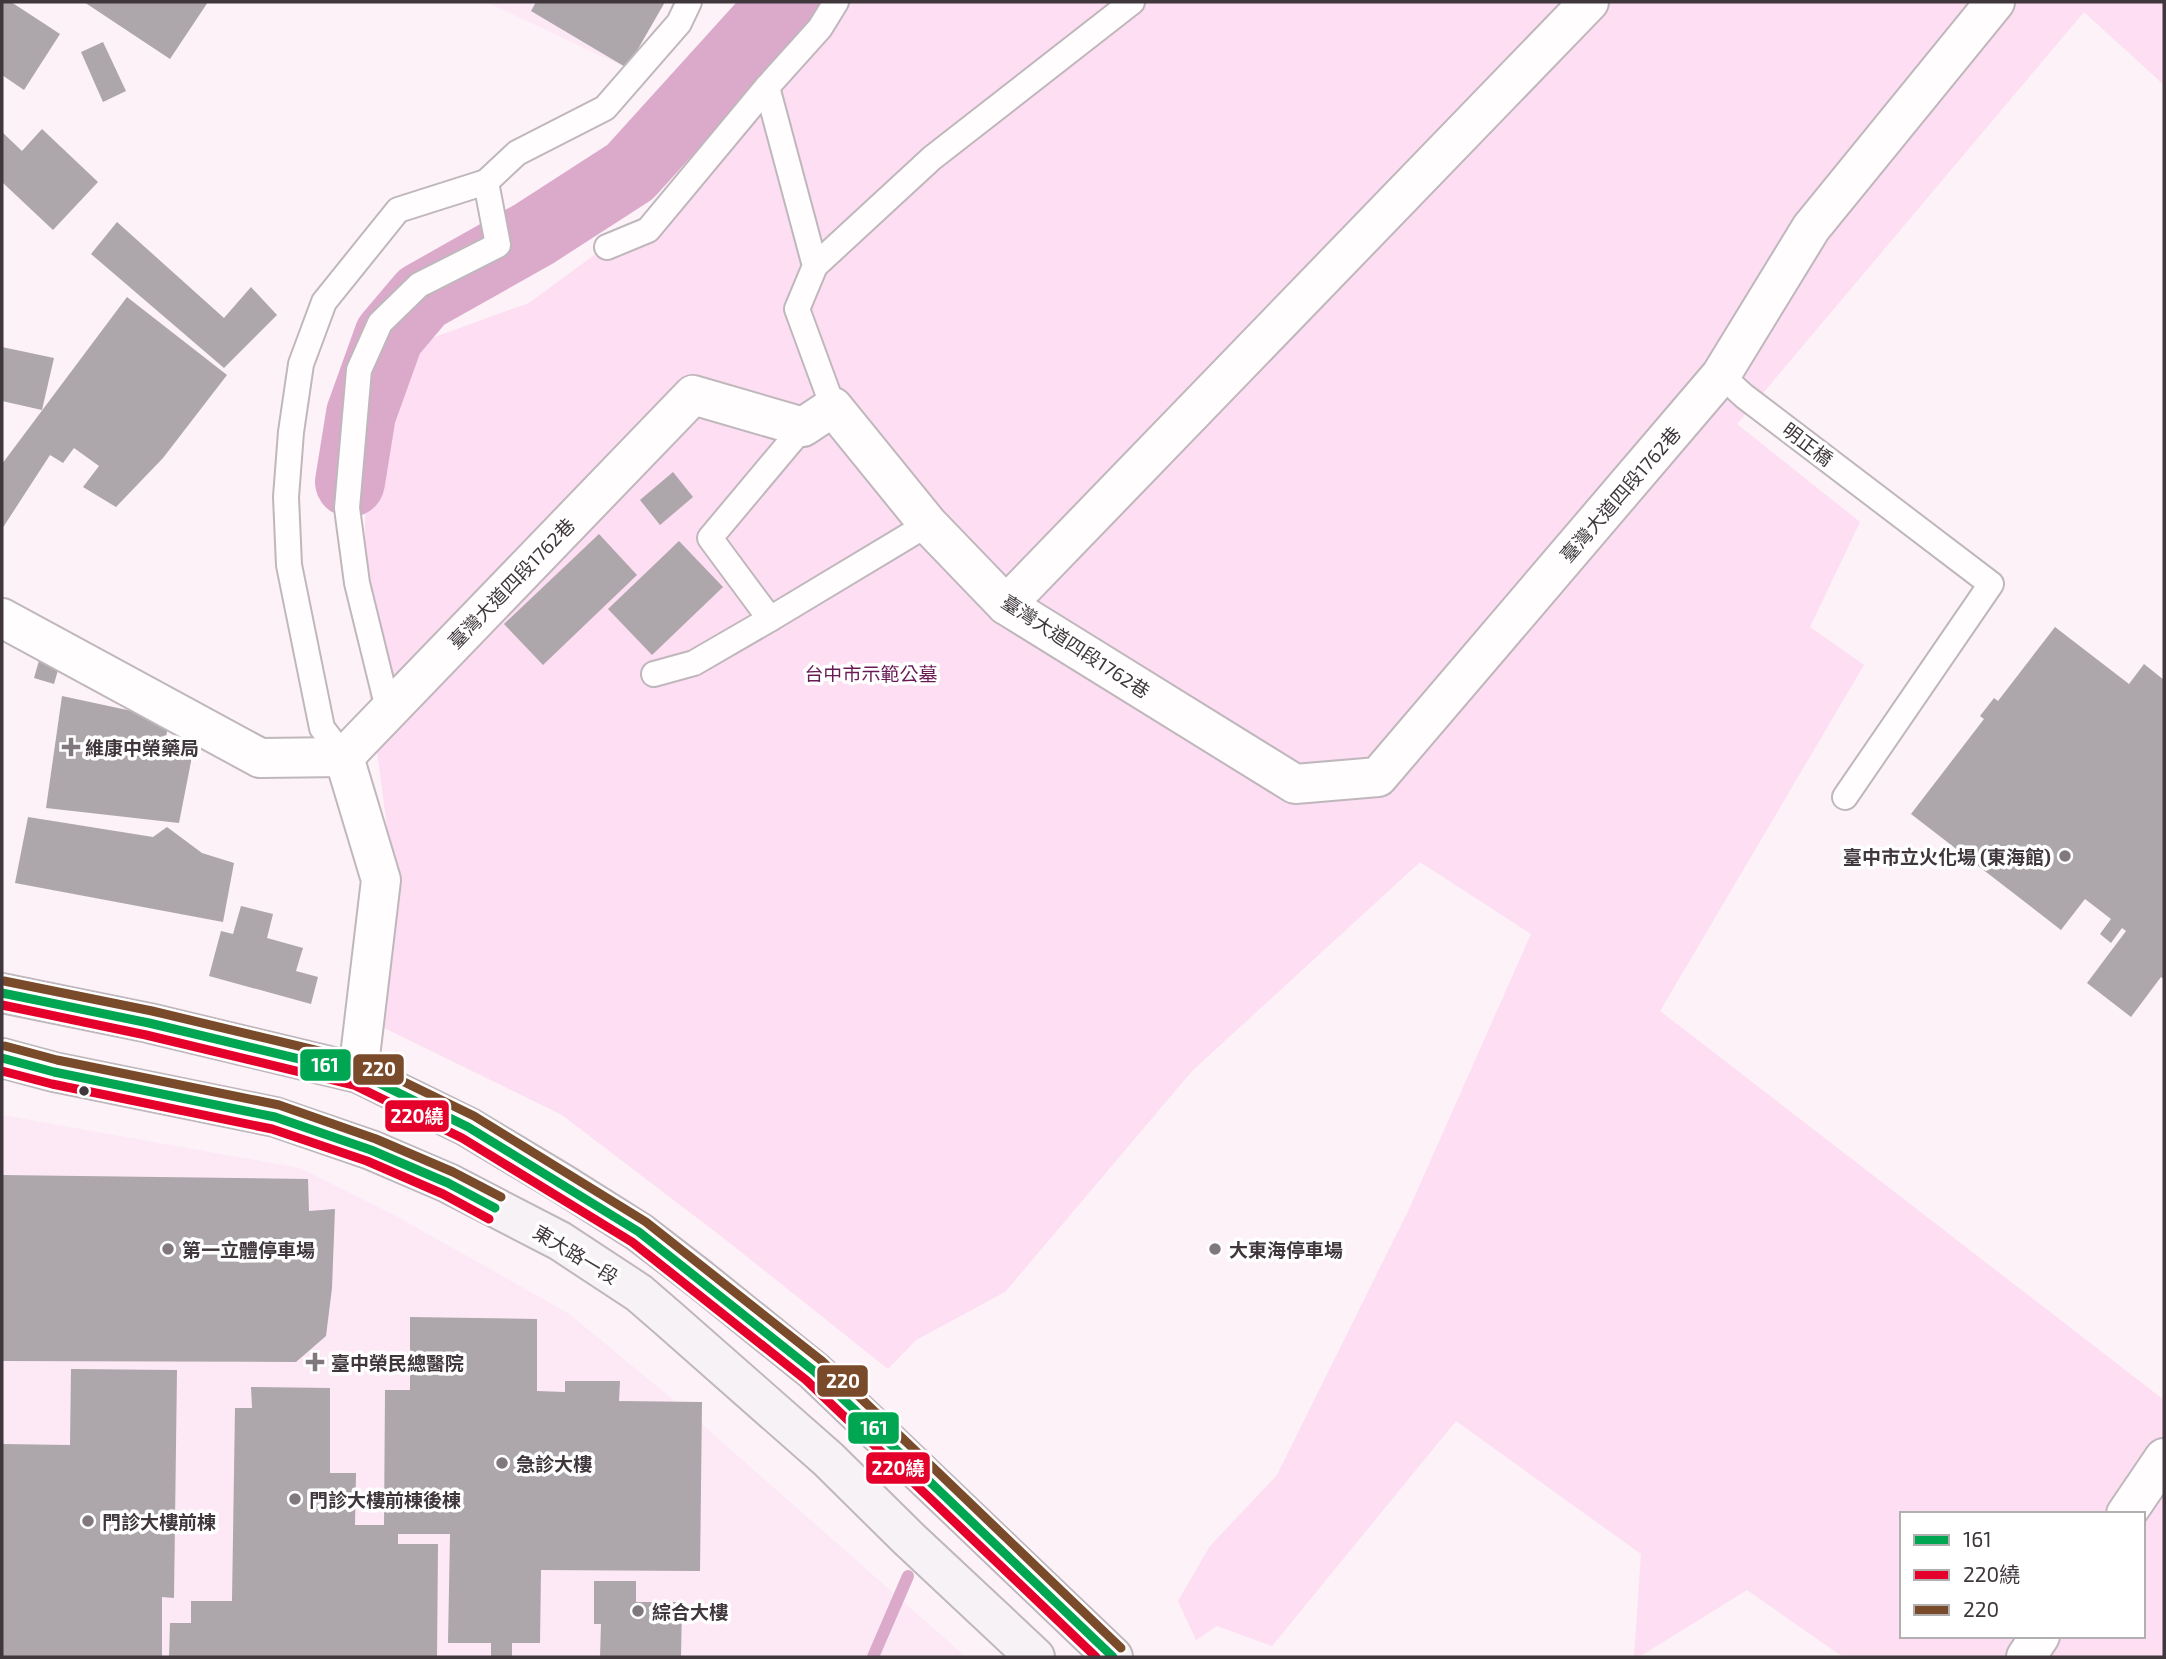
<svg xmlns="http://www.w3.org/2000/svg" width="2166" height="1659" viewBox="0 0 2166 1659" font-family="'Exo 2','Noto Sans TC',sans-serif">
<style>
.built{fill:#fde9f6}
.green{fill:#fddef2;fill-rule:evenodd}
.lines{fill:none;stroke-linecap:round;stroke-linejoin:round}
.stream{stroke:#dbaacb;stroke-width:12}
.river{stroke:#dbaacb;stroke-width:70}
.building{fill:#ada6aa}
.lane-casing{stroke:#bfb7bc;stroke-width:28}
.street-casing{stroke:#bfb7bc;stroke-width:42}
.secondary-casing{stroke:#bfb7bc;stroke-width:42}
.lane{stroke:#fffdfe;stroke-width:24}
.street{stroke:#fffdfe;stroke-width:38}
.secondary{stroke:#f7f2f5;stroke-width:38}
.bus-1-casing{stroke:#fff;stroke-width:14}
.bus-2-casing{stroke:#fff;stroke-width:14}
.bus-3-casing{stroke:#fff;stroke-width:14}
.bus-1{stroke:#00a651;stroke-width:9}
.bus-2{stroke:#e4002b;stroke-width:9}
.bus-3{stroke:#7a4b2a;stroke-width:9}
.poi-dot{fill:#81787e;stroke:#fff;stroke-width:2.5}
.bus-dot{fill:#3f373c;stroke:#fff;stroke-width:2.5}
.labels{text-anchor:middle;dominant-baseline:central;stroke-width:7;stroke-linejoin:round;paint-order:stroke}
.street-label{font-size:19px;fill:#3f373c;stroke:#fff}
.park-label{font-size:19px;fill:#681a55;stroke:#fff}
.poi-label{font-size:19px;font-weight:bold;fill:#3f373c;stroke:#fff;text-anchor:start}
.line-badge{stroke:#fff;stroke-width:2.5}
.badge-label{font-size:19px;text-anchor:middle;font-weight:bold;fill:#fff}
</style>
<rect width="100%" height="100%" fill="#fcf2f8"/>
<g class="built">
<path d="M486 2H665L627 68Z"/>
<path d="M2 1115 300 1168 396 1216 568 1313 687 1411 966 1657H2Z"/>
</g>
<path class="green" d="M805 2H2164V85L2084 12 1737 424 1860 522 1810 627 1864 665 1660 1011 2164 1400V1657H1843L1747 1590 1639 1657H1634L1641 1554 1456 1421 1272 1646 1217 1626 1196 1640 1178 1601 1210 1546 1277 1475 1410 1207 1531 934 1420 862 1192 1071 1005 1292 916 1340 888 1369 726 1240 562 1115 372 1022 392 865 363 645 367 409 421 342 529 303 669 200ZM1902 1514H2143V1636H1902Z"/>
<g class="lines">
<path class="stream" d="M873 1657 908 1576"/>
<path class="river" d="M350 482 361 414 389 336 422 297 534 234 630 172 784 2"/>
</g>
<g class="building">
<path d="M2 2H11L60 34 24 90 2 75Z"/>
<path d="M84 2H208L170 59Z"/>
<path d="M536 2H665L627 68 531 11Z"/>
<path d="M103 42 126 91 103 102 81 52Z"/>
<path d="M42 129 98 182 53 230 2 182V132L22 151Z"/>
<path d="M117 222 224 318 251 287 277 315 224 368 91 254Z"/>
<path d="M127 297 227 375 163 458 116 507 83 487 99 466 74 448 63 463 50 455 2 529V464Z"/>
<path d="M2 347 54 358 42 410 2 401Z"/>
<path d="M673 472 693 497 660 525 640 500Z"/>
<path d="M599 534 637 575 543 665 504 624Z"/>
<path d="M679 541 723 587 652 655 608 609Z"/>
<path d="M2055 627 2129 684 2144 664 2164 680V979L2161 977 2131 1017 2087 983 2126 931 2122 928 2111 943 2100 934 2111 919 2085 899 2061 930 1911 814 1984 719 1980 716 1994 698 1998 701Z"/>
<path d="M40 657 60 663 54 684 34 678Z"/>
<path d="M62 696 169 719 166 738 196 736 179 823 46 808Z"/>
<path d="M28 817 153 837 167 827 202 853 234 863 223 922 15 883Z"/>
<path d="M241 906 273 914 267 938 303 948 296 971 318 977 311 1004 209 976 221 931 233 934Z"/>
<path d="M2 1175 308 1179 309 1211 335 1209 332 1288 326 1336 296 1362 2 1361Z"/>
<path d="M410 1317 537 1319V1391L565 1392V1381H620L619 1401 702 1402 700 1571 541 1570 540 1643H512V1657H491V1643H448L450 1534H398V1544H438L437 1657H169L170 1623H191V1601H232L235 1408H252L251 1387 330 1388V1473H356L355 1525H384L385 1390H410Z"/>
<path d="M71 1369 177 1370 174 1598 162 1597V1657H2V1444L70 1445Z"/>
<path d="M594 1581H636V1602H682L681 1657H600L601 1624H594Z"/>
</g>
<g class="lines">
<defs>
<g id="lane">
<path d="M767 87 815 266 797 309 833 407"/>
<path d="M486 182 517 153 605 108 679 23 689 2"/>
<path d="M607 247 648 230 767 87 820 28 836 2"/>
<path d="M815 266 932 158 1132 2"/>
<path d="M1721 375 1744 396 1991 584 1845 797"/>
<path d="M770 619 710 538 803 427"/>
<path d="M654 674 694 663 770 619 928 524"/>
<path d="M344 757 322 728 289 565 286 497 291 432 301 364 324 302 398 210 486 182 498 245 419 285 380 323 359 370 347 508 357 583 388 709"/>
</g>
<g id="street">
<path d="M1006 605 1589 2"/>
<path d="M2 618 260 758 344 757 693 395 803 427 833 407 928 524 1006 605 1295 784 1378 777 1721 375 1811 228 1995 2"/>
<path d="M344 757 381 880 358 1073"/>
<path d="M2126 1514 2164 1458"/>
<path d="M2026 1657 2040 1636"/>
</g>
<g id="secondary">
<path d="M2 993 149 1023 358 1073 468 1127 563 1184 639 1232 700 1279 814 1371 1113 1657"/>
<path d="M2 1058 54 1072 275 1117 371 1150 448 1183 560 1241 639 1293 669 1319 828 1459 909 1539 1035 1657"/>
</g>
</defs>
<use href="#lane" class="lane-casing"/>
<use href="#street" class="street-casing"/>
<use href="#secondary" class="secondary-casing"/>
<use href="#lane" class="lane"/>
<use href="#street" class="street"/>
<use href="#secondary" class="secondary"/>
<defs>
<g id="bus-1">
<path d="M2 993 149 1023 358 1073 468 1127 639 1232 814 1371 1113 1657"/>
<path d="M2 1058 54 1072 275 1117 371 1150 448 1183 495 1208"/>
</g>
<g id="bus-2">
<path d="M2 1005 146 1035 354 1085 462 1138 632 1242 806 1380 1096 1657"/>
<path d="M2 1071 52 1084 272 1129 367 1161 443 1194 489 1219"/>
</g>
<g id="bus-3">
<path d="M4 981 152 1011 361 1061 474 1116 646 1222 822 1361 1121 1648"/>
<path d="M5 1046 57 1060 279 1105 376 1139 453 1172 501 1197"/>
</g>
</defs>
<use href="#bus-1" class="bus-1-casing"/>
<use href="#bus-2" class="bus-2-casing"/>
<use href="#bus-3" class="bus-3-casing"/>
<use href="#bus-1" class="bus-1"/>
<use href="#bus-2" class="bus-2"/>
<use href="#bus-3" class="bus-3"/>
</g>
<g class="poi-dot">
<path d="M67.5 736.5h7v7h7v7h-7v7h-7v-7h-7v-7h7z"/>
<circle cx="2065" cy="856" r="7"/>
<circle cx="168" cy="1249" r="7"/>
<circle cx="1215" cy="1249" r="7"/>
<path d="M311.5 1351.5h7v7h7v7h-7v7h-7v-7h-7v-7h7z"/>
<circle cx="502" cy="1463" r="7"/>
<circle cx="295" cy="1499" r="7"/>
<circle cx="88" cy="1521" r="7"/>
<circle cx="638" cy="1611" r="7"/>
</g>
<circle class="bus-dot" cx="84" cy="1091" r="6"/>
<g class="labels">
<g class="street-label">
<text transform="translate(1808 444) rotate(37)">明正橋</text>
<text transform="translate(1620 494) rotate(-49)">臺灣大道四段1762巷</text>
<text transform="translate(511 583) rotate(-46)">臺灣大道四段1762巷</text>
<text transform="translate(1076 646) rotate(33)">臺灣大道四段1762巷</text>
<text transform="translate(576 1254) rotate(31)">東大路一段</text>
</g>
<g class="park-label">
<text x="871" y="673">台中市示範公墓</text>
</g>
<g class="poi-label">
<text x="85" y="747">維康中榮藥局</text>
<text x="2051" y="856" text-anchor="end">臺中市立火化場 (東海館)</text>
<text x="182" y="1249">第一立體停車場</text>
<text x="1229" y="1249">大東海停車場</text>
<text x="331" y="1362">臺中榮民總醫院</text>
<text x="516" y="1463">急診大樓</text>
<text x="309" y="1499">門診大樓前棟後棟</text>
<text x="102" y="1521">門診大樓前棟</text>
<text x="652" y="1611">綜合大樓</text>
</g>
</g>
<g class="line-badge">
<rect x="299" y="1048" width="53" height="34" rx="7" fill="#00a651"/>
<rect x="352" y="1053" width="53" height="33" rx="7" fill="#7a4b2a"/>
<rect x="384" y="1099" width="66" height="34" rx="7" fill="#e4002b"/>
<rect x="816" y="1364" width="53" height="34" rx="7" fill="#7a4b2a"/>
<rect x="847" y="1411" width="53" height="34" rx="7" fill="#00a651"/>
<rect x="865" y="1451" width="66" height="34" rx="7" fill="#e4002b"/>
</g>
<g class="badge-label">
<text x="325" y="1072">161</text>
<text x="379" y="1076">220</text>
<text x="417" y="1123">220繞</text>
<text x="843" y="1388">220</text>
<text x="874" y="1435">161</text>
<text x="898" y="1475">220繞</text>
</g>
<rect width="2166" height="1659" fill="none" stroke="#3f373c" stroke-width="7"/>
<rect x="1900" y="1512" width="245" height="126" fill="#ffffff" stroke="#b2afb1" stroke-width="2"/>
<rect x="1914" y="1535" width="35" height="10" fill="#00a651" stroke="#b2afb1" stroke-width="2"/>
<text x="1963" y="1547" font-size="21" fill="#3f373c">161</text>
<rect x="1914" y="1570" width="35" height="10" fill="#e4002b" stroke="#b2afb1" stroke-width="2"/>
<text x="1963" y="1582" font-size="21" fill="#3f373c">220繞</text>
<rect x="1914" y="1605" width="35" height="10" fill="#7a4b2a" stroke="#b2afb1" stroke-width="2"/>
<text x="1963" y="1617" font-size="21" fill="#3f373c">220</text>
</svg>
